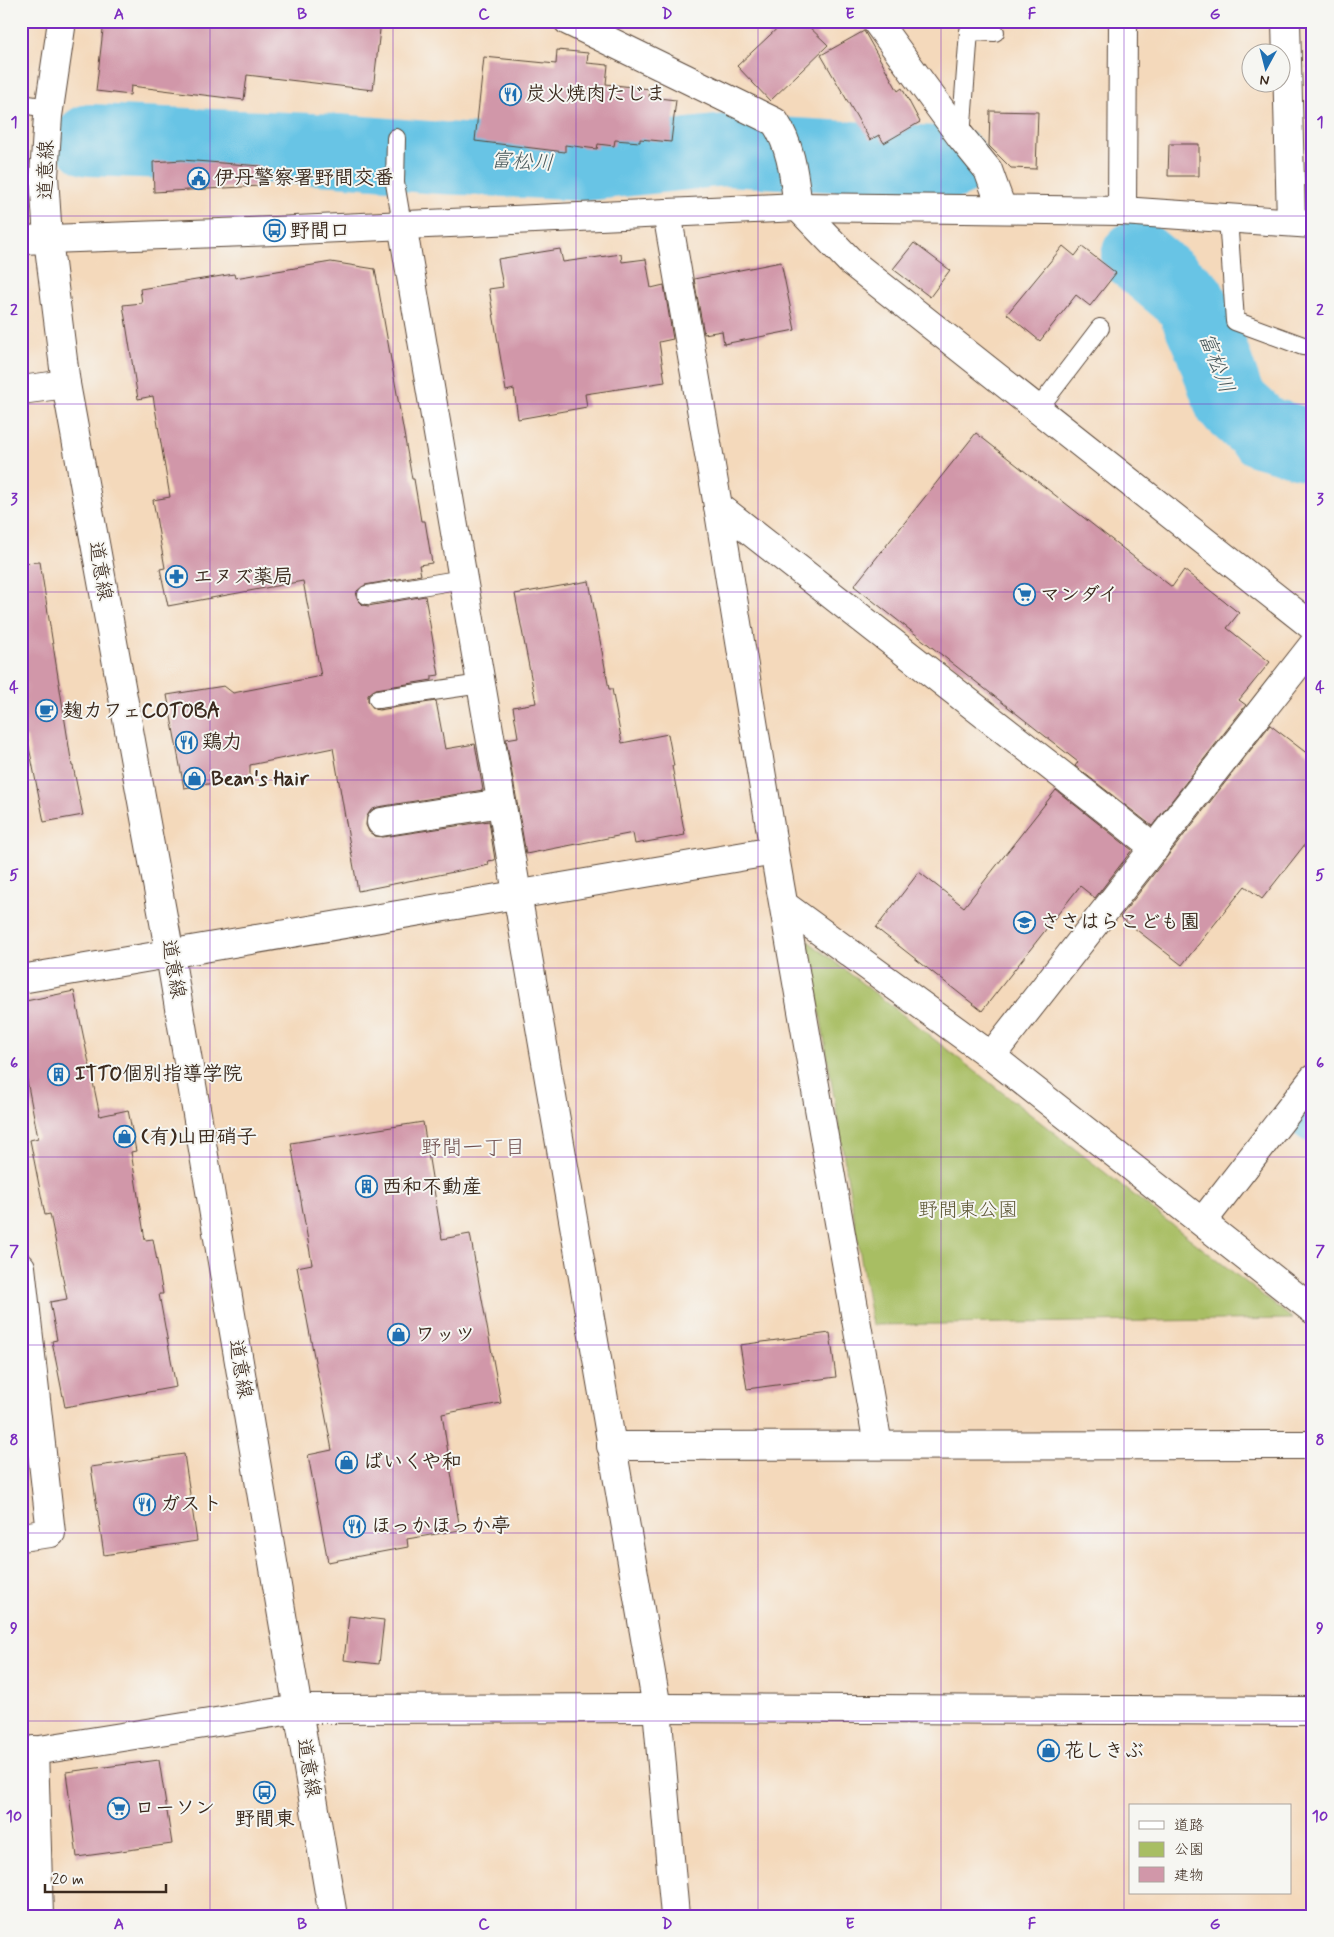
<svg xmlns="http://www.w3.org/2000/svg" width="1334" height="1937" viewBox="0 0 1334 1937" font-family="Mynerve,'Klee One',sans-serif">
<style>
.green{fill:#a8be63;stroke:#727440}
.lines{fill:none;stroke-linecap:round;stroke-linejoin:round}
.canal{stroke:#67c4e5;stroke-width:42}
.river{stroke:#67c4e5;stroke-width:72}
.building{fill:#d197a9}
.service-casing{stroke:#574436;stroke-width:20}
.minor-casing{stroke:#574436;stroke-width:30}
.tertiary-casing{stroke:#574436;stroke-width:30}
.service{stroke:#fff;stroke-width:18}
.minor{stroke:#fff;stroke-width:28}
.tertiary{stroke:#fff;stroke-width:28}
.grid{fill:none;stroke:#7b2cbf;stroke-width:1;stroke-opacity:0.55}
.labels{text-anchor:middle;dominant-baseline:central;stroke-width:4;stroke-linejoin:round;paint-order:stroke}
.poi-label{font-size:20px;font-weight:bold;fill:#3b2a1e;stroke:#f6f6f2;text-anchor:start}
.street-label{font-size:20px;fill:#3b2a1e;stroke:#f6f6f2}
.park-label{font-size:20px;fill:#5c5633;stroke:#f6f6f2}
.water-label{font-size:21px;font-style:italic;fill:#48585a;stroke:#f6f6f2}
.neighbourhood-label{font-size:21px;fill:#70504f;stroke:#f6f6f2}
.neatline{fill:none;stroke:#7b2cbf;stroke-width:2}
.grid-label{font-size:16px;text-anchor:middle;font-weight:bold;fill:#7b2cbf}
</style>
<rect width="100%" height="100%" fill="#f6f6f2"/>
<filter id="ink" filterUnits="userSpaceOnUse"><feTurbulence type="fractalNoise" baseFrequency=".02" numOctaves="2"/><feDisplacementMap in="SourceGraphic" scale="10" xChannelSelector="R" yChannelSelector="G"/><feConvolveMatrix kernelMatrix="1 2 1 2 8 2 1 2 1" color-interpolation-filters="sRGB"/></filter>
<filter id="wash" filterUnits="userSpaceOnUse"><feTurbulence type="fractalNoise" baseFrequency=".0096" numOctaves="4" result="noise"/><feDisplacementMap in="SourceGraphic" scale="20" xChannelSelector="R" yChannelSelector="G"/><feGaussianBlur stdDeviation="1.12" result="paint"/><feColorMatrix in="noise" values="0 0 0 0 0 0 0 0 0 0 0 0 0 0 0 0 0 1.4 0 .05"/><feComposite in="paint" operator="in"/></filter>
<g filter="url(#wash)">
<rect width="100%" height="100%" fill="#f4d9bb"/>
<path class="green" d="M808 941 1293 1319 872 1325Z"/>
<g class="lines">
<path class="canal" d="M1313 1107 1306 1117 1313 1122"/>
<g class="river">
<path d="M90 140 336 150 441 158 585 165 726 150 953 163"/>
<path d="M1137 256 1190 300 1211 348 1230 402 1263 432 1313 446"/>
</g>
</g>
<g id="blocks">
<g class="building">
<path d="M104 21H381L373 90 247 75 244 100 131 86 130 95 96 91Z"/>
<path d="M785 21H803L828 45 770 101 737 66Z"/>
<path d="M864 31 898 91 902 88 920 122 884 143 879 135 870 140 821 55Z"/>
<path d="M557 50 588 53 587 63 608 65 606 84 650 89 649 97 676 100 671 142 640 139V142L615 140 614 146 598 144 597 149 565 145V152L475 141 484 57 556 64Z"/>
<path d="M990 111 1038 112 1036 169 1011 168 989 146Z"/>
<path d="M1169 144H1199V176H1168Z"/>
<path d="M182 160 261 166 260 186 154 192 153 162Z"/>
<path d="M914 243 950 270 930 297 893 269Z"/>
<path d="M1063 246 1075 256 1082 247 1116 273 1090 306 1076 295 1040 341 1007 314Z"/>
<path d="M560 249 563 262 621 254 622 262 646 259 651 288 664 285 673 339 659 342 665 382 585 394 587 407 518 419 514 389 506 391 489 289 503 287 498 259Z"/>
<path d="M331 262 375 269 412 479H414L421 521H425L432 563 419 565 421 575 365 585 357 591 356 596 359 601 363 605 368 606 425 596 439 675 432 676V680L376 689 368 695V701L374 709 379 710 436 701 445 749 475 744 483 790 378 807 371 810 367 816 366 825 369 832 375 836 383 837 489 821 495 860 488 861 489 865 358 891 333 748 250 765V777L184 788 167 695 224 686 233 693 321 676 303 581 168 606 160 569 165 568 153 500 170 497 153 396 138 399 123 305 142 303 140 289 234 274 235 278Z"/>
<path d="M781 262 795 330 724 344 722 331 704 334 694 279Z"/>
<path d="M976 433 1172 587 1184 570 1239 613 1227 628 1270 662 1239 700 1246 705 1152 826 1075 766 1078 762 854 586Z"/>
<path d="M40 562 72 766H73L83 815 44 822 27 737 21 738V563Z"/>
<path d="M589 581 609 689H612L622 743 668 734 674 766H672L685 835 635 844 633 833 526 854 506 739 518 737 513 707 536 703 515 594Z"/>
<path d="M1270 725 1313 758V834L1262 899 1245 886 1182 965 1120 917Z"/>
<path d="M1056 790 1132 850 1095 898 1080 886 982 1011 876 928 919 872 964 907Z"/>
<path d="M74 991 100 1116 128 1110 136 1151 131 1152 145 1240 153 1239 163 1294H159L176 1387 65 1407 52 1341 57 1340 50 1302 67 1299 50 1214 45 1215 30 1140 38 1138 21 1049V1002Z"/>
<path d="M423 1122 442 1239 470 1234 501 1403 442 1414 460 1530 407 1539 408 1547 328 1562 308 1455 332 1450 297 1267 312 1264 291 1143Z"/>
<path d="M830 1333 836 1377 747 1389 740 1345Z"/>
<path d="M184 1454 197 1541 104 1555 91 1467Z"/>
<path d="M349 1616 384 1620 379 1664 344 1660Z"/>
<path d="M159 1760 172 1844 77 1857 66 1772Z"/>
</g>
</g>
</g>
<g filter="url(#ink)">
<use href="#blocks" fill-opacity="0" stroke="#574436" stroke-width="1"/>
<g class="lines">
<defs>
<g id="service">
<path d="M21 104 49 108"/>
<path d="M961 137 969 31 995 32"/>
<path d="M396 138 395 183 402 224"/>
<path d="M1228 217 1235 321 1303 346 1313 347"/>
<path d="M1038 409 1100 328"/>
<path d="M367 595 463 579"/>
<path d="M378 699 481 684"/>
</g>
<g id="minor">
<path d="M568 21 775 122C792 148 794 177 798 207"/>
<path d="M876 21 961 137 988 170 1002 209"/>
<path d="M1286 21 1291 222"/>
<path d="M1122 211 1123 21"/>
<path d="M667 213 718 506 774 851 878 1445"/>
<path d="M402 224 657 1708 675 1916"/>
<path d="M21 240 274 231 798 207 1122 211 1313 224"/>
<path d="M21 390 66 384"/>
<path d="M718 506 1155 848"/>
<path d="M381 822 501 803"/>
<path d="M784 905 991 1056 1313 1310"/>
<path d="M21 979 774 851"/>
<path d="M991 1056 1313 645"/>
<path d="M1203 1221 1313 1079"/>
<path d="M21 1267 51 1533 21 1537"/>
<path d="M611 1446 1313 1445"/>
<path d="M34 1750 39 1916"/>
<path d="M21 1753 298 1709 657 1708 1313 1711"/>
</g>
<g id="tertiary">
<path d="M62 21 48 116 44 176 48 239 66 384 170 955 333 1916"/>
<path d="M798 207 850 261 1313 627"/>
</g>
</defs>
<use href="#service" class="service-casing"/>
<use href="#minor" class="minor-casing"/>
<use href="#tertiary" class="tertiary-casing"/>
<use href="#service" class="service"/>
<use href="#minor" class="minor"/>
<use href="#tertiary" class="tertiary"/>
</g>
</g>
<path class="grid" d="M210 21V1916M393 21V1916M576 21V1916M758 21V1916M941 21V1916M1124 21V1916M21 216H1313M21 404H1313M21 592H1313M21 780H1313M21 968H1313M21 1157H1313M21 1345H1313M21 1533H1313M21 1721H1313"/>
<defs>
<symbol id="restaurant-ring" viewBox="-11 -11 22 22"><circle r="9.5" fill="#f6f6f2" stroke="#1f6fb2" stroke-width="1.5"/><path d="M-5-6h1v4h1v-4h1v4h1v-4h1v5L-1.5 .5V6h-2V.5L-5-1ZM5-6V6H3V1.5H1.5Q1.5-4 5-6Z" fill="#1f6fb2"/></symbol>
<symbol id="civic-ring" viewBox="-11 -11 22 22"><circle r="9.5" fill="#f6f6f2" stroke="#1f6fb2" stroke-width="1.5"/><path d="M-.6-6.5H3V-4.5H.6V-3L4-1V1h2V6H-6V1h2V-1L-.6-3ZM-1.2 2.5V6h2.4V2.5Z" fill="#1f6fb2"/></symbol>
<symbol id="bus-ring" viewBox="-11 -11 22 22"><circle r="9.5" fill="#f6f6f2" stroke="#1f6fb2" stroke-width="1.5"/><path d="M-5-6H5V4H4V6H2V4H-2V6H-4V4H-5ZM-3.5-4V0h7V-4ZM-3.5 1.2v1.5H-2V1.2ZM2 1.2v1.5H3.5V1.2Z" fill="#1f6fb2"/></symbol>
<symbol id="pharmacy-ring" viewBox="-11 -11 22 22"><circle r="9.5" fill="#f6f6f2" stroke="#1f6fb2" stroke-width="1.5"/><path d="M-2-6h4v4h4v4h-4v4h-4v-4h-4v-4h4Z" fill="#1f6fb2"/></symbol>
<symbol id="supermarket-ring" viewBox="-11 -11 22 22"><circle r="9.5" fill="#f6f6f2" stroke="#1f6fb2" stroke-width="1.5"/><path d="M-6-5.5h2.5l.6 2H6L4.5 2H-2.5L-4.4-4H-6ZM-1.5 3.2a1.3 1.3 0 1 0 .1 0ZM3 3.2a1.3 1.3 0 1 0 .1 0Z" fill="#1f6fb2"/></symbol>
<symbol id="cafe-ring" viewBox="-11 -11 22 22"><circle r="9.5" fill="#f6f6f2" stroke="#1f6fb2" stroke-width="1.5"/><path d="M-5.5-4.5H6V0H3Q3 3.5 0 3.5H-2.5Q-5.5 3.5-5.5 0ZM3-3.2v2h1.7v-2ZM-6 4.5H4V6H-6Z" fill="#1f6fb2"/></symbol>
<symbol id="shop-ring" viewBox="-11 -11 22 22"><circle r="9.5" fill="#f6f6f2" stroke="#1f6fb2" stroke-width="1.5"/><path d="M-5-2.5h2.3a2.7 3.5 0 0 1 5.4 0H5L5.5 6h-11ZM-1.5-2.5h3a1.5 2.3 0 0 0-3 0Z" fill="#1f6fb2"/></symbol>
<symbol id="school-ring" viewBox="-11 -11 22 22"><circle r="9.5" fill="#f6f6f2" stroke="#1f6fb2" stroke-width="1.5"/><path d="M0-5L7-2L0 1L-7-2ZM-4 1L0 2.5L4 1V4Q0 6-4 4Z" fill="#1f6fb2"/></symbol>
<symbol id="building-ring" viewBox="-11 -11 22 22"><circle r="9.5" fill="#f6f6f2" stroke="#1f6fb2" stroke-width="1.5"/><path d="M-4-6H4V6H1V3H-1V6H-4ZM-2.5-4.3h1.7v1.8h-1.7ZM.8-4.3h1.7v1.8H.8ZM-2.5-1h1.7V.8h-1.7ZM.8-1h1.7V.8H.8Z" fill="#1f6fb2"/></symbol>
</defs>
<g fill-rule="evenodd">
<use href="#restaurant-ring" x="498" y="82" width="25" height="25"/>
<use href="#civic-ring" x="186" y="166" width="25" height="25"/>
<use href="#bus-ring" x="262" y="218" width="25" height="25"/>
<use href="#pharmacy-ring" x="164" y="564" width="25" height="25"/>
<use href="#supermarket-ring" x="1012" y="582" width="25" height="25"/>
<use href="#cafe-ring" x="34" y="698" width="25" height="25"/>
<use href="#restaurant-ring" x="174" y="730" width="25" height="25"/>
<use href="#shop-ring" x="182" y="766" width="25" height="25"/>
<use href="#school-ring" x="1012" y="910" width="25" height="25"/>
<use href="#building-ring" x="46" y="1062" width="25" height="25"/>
<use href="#shop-ring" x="112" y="1124" width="25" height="25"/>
<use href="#building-ring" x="354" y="1174" width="25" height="25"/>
<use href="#shop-ring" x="386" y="1322" width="25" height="25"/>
<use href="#shop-ring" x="334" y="1450" width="25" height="25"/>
<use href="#restaurant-ring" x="132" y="1492" width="25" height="25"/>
<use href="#restaurant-ring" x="342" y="1514" width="25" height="25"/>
<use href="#shop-ring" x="1036" y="1738" width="25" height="25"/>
<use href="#bus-ring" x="252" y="1780" width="25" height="25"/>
<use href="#supermarket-ring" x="106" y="1796" width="25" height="25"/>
</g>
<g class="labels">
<g class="poi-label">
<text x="526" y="94">炭火焼肉たじま</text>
<text x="214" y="178">伊丹警察署野間交番</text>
<text x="290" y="231">野間口</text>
<text x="193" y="577">エヌズ薬局</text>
<text x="1040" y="595">マンダイ</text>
<text x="63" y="711">麹カフェCOTOBA</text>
<text x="202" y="742">鶏力</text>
<text x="211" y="779">Bean's Hair</text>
<text x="1040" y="922">ささはらこども園</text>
<text x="75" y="1074">ITTO個別指導学院</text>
<text x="141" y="1137">(有)山田硝子</text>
<text x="382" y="1187">西和不動産</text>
<text x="415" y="1335">ワッツ</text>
<text x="363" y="1462">ばいくや和</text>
<text x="160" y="1504">ガスト</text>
<text x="371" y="1526">ほっかほっか亭</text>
<text x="1064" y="1751">花しきぶ</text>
<text x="135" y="1808">ローソン</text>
<text x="265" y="1819" text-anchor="middle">野間東</text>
</g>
<g class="street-label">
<text transform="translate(46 170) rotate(-90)">道意線</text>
<text transform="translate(100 571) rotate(80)">道意線</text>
<text transform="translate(173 969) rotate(80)">道意線</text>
<text transform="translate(240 1369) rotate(80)">道意線</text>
<text transform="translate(308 1768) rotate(80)">道意線</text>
</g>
<g class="park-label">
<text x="968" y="1210">野間東公園</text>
</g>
<g class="water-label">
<text transform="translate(522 162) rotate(3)">富松川</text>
<text transform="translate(1216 363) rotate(69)">富松川</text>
</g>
<g class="neighbourhood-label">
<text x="473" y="1148">野間一丁目</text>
</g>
</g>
<rect width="1334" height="1937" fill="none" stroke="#f6f6f2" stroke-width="55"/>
<rect x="1129" y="1804" width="162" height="90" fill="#f6f6f2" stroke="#aba49d"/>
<rect x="1139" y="1821" width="25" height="8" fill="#ffffff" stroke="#aba49d"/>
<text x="1174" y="1830" font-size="15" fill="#3b2a1e">道路</text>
<rect x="1139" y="1842" width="25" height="15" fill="#a8be63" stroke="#aba49d"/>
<text x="1174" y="1854" font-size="15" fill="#3b2a1e">公園</text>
<rect x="1139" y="1867" width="25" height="15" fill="#d197a9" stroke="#aba49d"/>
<text x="1174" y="1880" font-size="15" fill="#3b2a1e">建物</text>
<g transform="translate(1266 68) rotate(187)"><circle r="24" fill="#f6f6f2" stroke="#aba49d"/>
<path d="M0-4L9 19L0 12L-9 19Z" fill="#1f6fb2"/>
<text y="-8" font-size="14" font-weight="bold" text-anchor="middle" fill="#3b2a1e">N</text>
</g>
<path d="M45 1884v8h121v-8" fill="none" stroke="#3b2a1e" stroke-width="2.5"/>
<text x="52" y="1884" font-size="15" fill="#3b2a1e" stroke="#f6f6f2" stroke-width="4" paint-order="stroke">20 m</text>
<rect x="28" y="28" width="1278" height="1882" class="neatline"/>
<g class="grid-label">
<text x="119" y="19">A</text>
<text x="302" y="19">B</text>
<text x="484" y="19">C</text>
<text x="667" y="19">D</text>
<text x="850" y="19">E</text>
<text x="1032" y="19">F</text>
<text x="1215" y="19">G</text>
<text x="14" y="127">1</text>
<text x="1320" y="127">1</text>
<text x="14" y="315">2</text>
<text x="1320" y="315">2</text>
<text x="14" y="504">3</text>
<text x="1320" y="504">3</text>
<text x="14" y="692">4</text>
<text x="1320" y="692">4</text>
<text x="14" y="880">5</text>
<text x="1320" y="880">5</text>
<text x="14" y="1068">6</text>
<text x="1320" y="1068">6</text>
<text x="14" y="1256">7</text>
<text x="1320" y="1256">7</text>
<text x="14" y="1445">8</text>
<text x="1320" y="1445">8</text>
<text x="14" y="1633">9</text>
<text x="1320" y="1633">9</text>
<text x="14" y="1821">10</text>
<text x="1320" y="1821">10</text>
<text x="119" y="1929">A</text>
<text x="302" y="1929">B</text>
<text x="484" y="1929">C</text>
<text x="667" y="1929">D</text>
<text x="850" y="1929">E</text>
<text x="1032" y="1929">F</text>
<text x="1215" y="1929">G</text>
</g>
</svg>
